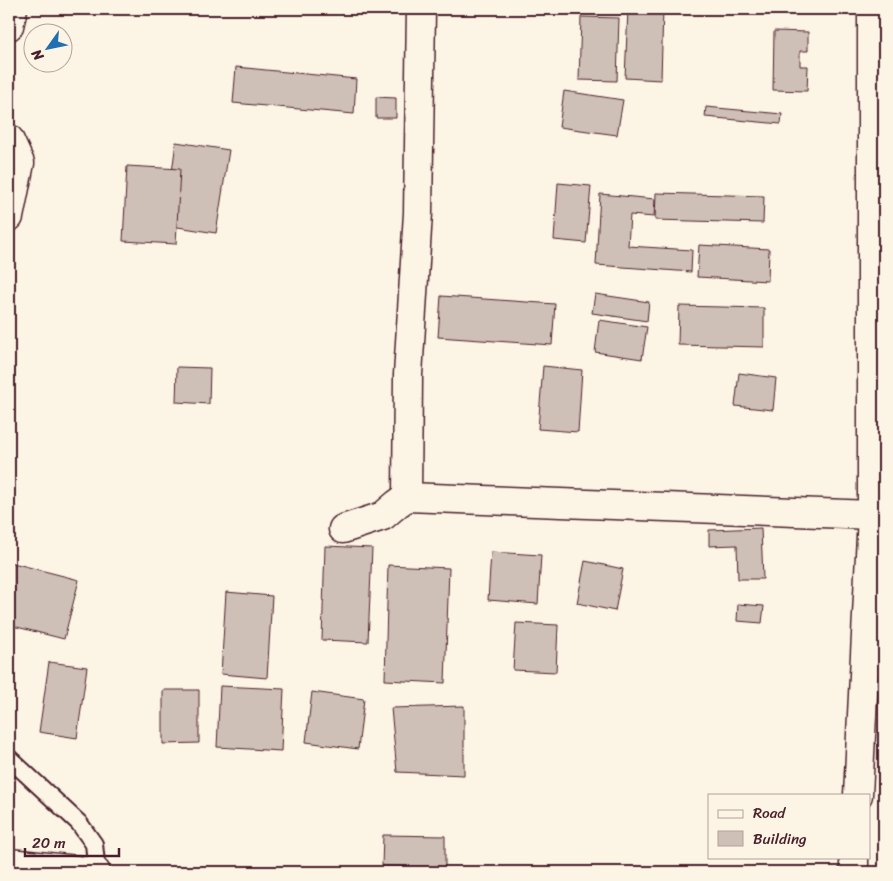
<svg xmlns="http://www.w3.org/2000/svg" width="893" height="881" viewBox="0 0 893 881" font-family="Sriracha,sans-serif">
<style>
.building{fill:#cfc0b7;stroke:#4a1f2b}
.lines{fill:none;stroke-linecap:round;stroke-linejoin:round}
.service-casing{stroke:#4a1f2b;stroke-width:20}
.minor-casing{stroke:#4a1f2b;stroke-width:31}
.service{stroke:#fcf5e5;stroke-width:16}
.minor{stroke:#fcf5e5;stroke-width:28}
</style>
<rect width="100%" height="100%" fill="#fcf5e5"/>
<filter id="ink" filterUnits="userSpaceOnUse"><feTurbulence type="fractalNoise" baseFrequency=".02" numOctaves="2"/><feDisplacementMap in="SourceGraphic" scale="10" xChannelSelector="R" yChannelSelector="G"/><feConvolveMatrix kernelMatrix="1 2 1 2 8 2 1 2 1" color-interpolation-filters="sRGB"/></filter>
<g filter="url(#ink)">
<g class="building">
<path d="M628 9H663L661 80 625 78Z"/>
<path d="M775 9H801V11Z"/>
<path d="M581 17 619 18 617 81 579 80Z"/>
<path d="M774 31 808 32V51H800V66H808L807 91 773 90Z"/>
<path d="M236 67 356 79 354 114 233 103Z"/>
<path d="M564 91 623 100 617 135 559 127Z"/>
<path d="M376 97 396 98V118H376Z"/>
<path d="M706 107 782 114 781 124 705 117Z"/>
<path d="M176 142 229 150 216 233 165 225Z"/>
<path d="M127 166 180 169 176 244 123 241Z"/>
<path d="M558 183 591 186 586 243 554 240Z"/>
<path d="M656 193 764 196 763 223 655 220Z"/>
<path d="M600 194 655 199 654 217 630 215 628 246 692 250 691 272 596 265Z"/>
<path d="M699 245 769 249 768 281 697 277Z"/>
<path d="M595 294 649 302 647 321 592 313Z"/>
<path d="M441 296 555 304 552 345 438 337Z"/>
<path d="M679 306 764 308V347L678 345Z"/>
<path d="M599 320 647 327 642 359 595 352Z"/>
<path d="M543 366 582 370 578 432 538 429Z"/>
<path d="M177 367 210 368 209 404 176 402Z"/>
<path d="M739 373 776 378 773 410 735 406Z"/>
<path d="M761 528 763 579H738L737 545 709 546V530Z"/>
<path d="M325 546 372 548 368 642 322 640Z"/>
<path d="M491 552 541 555 538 604 488 600Z"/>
<path d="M585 561 623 569 615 611 577 603Z"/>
<path d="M9 562 79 580 64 639 9 625Z"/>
<path d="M388 565 449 568 445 683 385 680Z"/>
<path d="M226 592 272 596 267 678 221 674Z"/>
<path d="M738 604 764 606 762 623 737 621Z"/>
<path d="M516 623 558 625 556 672 513 670Z"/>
<path d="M49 662 87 667 77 738 39 732Z"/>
<path d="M220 686 284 689 281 751 217 747Z"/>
<path d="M163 690H199V743L163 744Z"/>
<path d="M312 692 364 699 358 749 306 742Z"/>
<path d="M464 706V775L397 772 391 708Z"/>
<path d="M383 835 445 836V867L382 866Z"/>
</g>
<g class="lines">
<defs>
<path id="service" d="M9 758 79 823 94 844 97 872"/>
<g id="minor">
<path d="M9 26 13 9"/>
<path d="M9 139 20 163 9 217"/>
<path d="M407 497 408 375 418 213 421 9"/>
<path d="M343 529 383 516 397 504 407 497 872 515"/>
<path d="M858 795 872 515V9"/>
<path d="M9 863 96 872"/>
<path d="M854 872V857"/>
</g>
</defs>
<use href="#service" class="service-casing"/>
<use href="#minor" class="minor-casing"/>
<use href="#service" class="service"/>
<use href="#minor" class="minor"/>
</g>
</g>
<rect width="893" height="881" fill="none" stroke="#fcf5e5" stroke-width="30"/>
<rect x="15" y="15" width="863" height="851" fill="none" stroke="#4a1f2b" stroke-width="2" filter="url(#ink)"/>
<rect x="708" y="794" width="162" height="65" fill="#fcf5e5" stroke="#b59f9b"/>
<rect x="718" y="810" width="25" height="8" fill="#fcf5e5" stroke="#b59f9b"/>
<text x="753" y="818" font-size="15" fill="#4a1f2b">Road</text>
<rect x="718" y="831" width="25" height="15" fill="#cfc0b7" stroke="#b59f9b"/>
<text x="753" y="844" font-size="15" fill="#4a1f2b">Building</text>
<g transform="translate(48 48) rotate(237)"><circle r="24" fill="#fcf5e5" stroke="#b59f9b"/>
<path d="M0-4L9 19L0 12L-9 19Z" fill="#1f6fb2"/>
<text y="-8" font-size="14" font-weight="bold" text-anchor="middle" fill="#4a1f2b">N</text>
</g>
<path d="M25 848v8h94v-8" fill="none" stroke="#4a1f2b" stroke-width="2.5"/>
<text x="32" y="848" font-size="15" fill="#4a1f2b" stroke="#fcf5e5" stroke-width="4" paint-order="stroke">20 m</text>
</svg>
